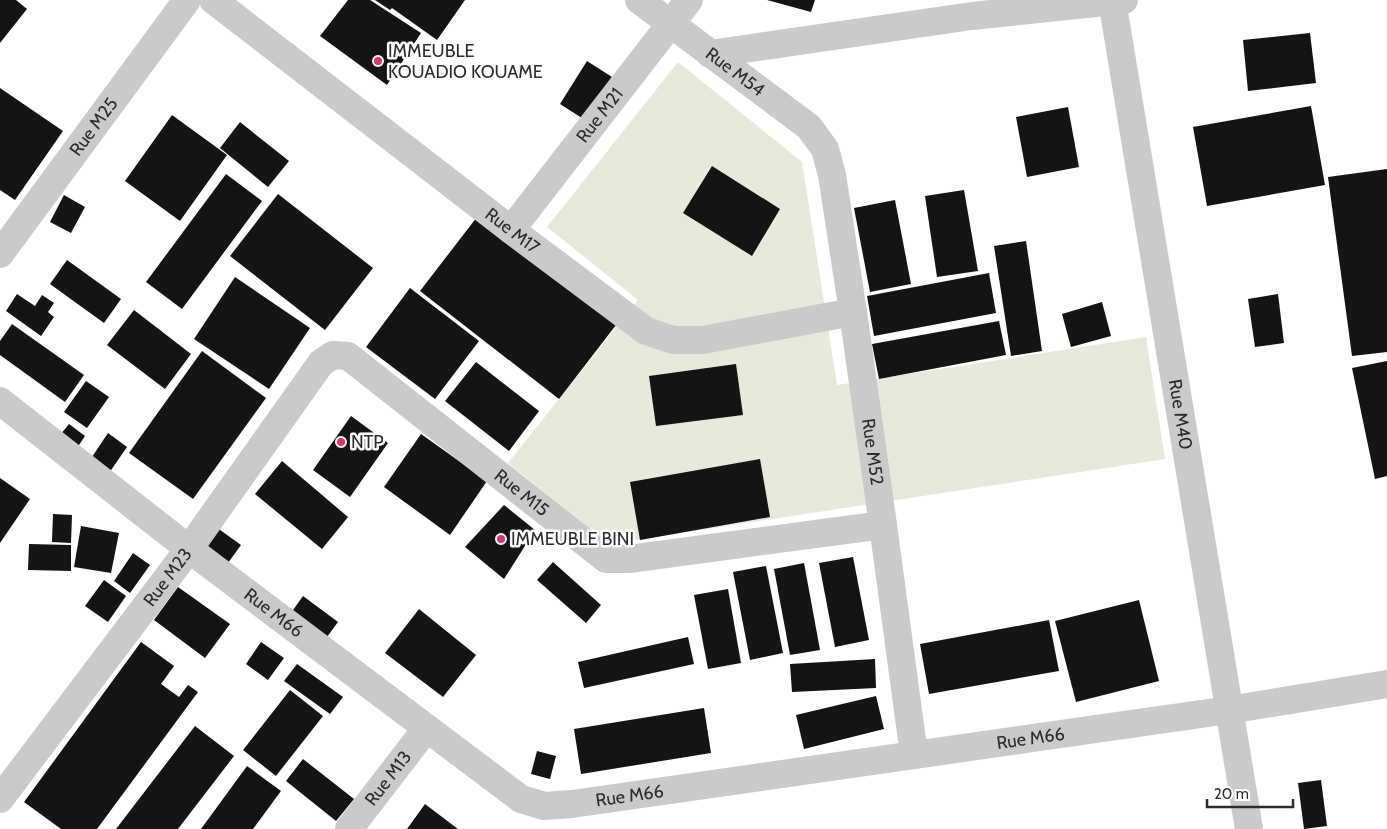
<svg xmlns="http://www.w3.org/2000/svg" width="1387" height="829" viewBox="0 0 1387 829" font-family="Cabin,sans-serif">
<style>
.green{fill:#e6eada}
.building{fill:#141414}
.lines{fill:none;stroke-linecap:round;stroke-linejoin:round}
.minor{stroke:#cacaca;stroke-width:28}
.poi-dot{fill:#e13162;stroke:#fff;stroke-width:2}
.labels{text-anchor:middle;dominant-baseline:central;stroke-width:5;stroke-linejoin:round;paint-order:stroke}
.poi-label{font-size:18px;fill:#2d2d2d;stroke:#fff;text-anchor:start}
.street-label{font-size:18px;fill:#2d2d2d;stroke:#fff}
</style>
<rect width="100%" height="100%" fill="#fff"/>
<path class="green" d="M678 62 802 162 837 385 1146 337 1165 459 609 544 508 463 638 300 547 227Z"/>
<g class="building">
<path d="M0 0H16L27 9 0 43Z"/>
<path d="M348 0H370L421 33 387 85 320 36Z"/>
<path d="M375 0H465L437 40 392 8 390 10Z"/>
<path d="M767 0H815L811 12Z"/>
<path d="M1310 33 1316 83 1248 91 1243 40Z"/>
<path d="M587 61 612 77 585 120 560 104Z"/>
<path d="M0 88 63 131 15 200 0 190Z"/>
<path d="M1311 106 1325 185 1207 206 1193 127Z"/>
<path d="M1068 107 1079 167 1027 177 1016 117Z"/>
<path d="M172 115 227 155 180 221 125 181Z"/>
<path d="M240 122 289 161 268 187 220 148Z"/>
<path d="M712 166 780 209 752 256 683 213Z"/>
<path d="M1387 169V352L1352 356 1328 177Z"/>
<path d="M226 174 262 201 182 309 146 282Z"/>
<path d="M964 190 978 271 937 277 925 196Z"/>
<path d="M278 194 373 268 325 330 230 256Z"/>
<path d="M64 195 85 207 71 233 50 222Z"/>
<path d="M895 200 911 284 870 292 854 208Z"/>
<path d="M477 217 616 325 559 399 420 291Z"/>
<path d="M1026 241 1042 351 1011 356 994 246Z"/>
<path d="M67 260 121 299 104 323 50 284Z"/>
<path d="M989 273 996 313 874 336 867 296Z"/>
<path d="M235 277 310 328 269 389 194 339Z"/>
<path d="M410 288 479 341 435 399 366 347Z"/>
<path d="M17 294 35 306 42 295 54 303 48 312 54 317 41 336 6 311Z"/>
<path d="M1278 294 1284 343 1255 347 1248 299Z"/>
<path d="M1102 302 1111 336 1071 347 1062 314Z"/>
<path d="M134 310 191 354 165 389 107 345Z"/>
<path d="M999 321 1006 355 879 379 872 344Z"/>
<path d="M12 324 84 375 65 402 0 355V341Z"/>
<path d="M202 351 266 398 193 499 129 453Z"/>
<path d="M1387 361V476L1375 479 1352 368Z"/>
<path d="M476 362 539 411 509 451 445 401Z"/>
<path d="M736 364 743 415 656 426 649 376Z"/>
<path d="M86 381 109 397 87 428 64 412Z"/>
<path d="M351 416 388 443 350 497 313 470Z"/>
<path d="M69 424 85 436 77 448 60 435Z"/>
<path d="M108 433 127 447 109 473 90 460Z"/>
<path d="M421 434 487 481 450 535 384 487Z"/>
<path d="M760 459 770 517 640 540 630 482Z"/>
<path d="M282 461 348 517 322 549 255 494Z"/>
<path d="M0 478 30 499 0 543Z"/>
<path d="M504 505 535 530 504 579 465 547Z"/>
<path d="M53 514 72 515 71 543 52 542Z"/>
<path d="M81 526 119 533 111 573 74 567Z"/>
<path d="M216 527 241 545 228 563 203 545Z"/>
<path d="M29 544 71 545V571L28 570Z"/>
<path d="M133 553 150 565 130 593 114 581Z"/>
<path d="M853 557 869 640 835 647 819 563Z"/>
<path d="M553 562 601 605 586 623 537 580Z"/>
<path d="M804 563 820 650 790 655 774 569Z"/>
<path d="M766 566 783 653 750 660 733 572Z"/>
<path d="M104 580 126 596 108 622 85 606Z"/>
<path d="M178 587 230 624 205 658 154 620Z"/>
<path d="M728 589 741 663 708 669 694 595Z"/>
<path d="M303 596 338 622 321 645 286 620Z"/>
<path d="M1139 600 1159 681 1076 702 1055 621Z"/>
<path d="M419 609 476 655 443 697 385 653Z"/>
<path d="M1049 620 1059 671 929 694 920 644Z"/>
<path d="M688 637 694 664 584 688 578 662Z"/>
<path d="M141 642 174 666 161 684 179 697 188 685 198 692 97 829H61L24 802Z"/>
<path d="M261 642 284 658 268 680 246 664Z"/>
<path d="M875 659 876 688 792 692 790 664Z"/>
<path d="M297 664 343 697 330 714 284 681Z"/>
<path d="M290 690 323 716 276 776 243 750Z"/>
<path d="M876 696 884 729 804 749 796 715Z"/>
<path d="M704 708 711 753 581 774 574 729Z"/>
<path d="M195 726 234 756 178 829H116Z"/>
<path d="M537 751 556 756 550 779 531 774Z"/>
<path d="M303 759 354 799 336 821 286 781Z"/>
<path d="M247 766 281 791 253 829H201Z"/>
<path d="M1321 780 1327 826 1304 829 1298 783Z"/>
<path d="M425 804 458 829H407Z"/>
</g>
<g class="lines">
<g class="minor">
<path id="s1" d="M213 0 511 230 646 331 673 340H703L853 312"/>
<path id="s2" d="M639 0 809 127 825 149 832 175 853 312 883 525 914 755"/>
<path id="s3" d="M1112 0 1249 829"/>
<path d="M710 54 972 16 1124 0"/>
<path id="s4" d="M511 230 689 0"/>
<path id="s5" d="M0 254 187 0"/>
<path id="s6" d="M0 401 189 549 521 799 544 806 572 804 1229 710 1387 684"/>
<path id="s7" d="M0 799 189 549 321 363 333 355 348 356 606 559H629L883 525"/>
<path id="s8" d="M349 829 426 729"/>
</g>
</g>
<g class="poi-dot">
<circle cx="378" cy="61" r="5"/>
<circle cx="341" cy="442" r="5"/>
<circle cx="501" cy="539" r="5"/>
</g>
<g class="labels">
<g class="poi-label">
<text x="388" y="51">IMMEUBLE<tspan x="388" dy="21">KOUADIO KOUAME</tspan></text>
<text x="351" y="442">NTP</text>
<text x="511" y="539">IMMEUBLE BINI</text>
</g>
<g class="street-label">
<text stroke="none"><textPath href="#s2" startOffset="120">Rue M54</textPath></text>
<text stroke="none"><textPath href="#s4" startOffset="145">Rue M21</textPath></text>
<text stroke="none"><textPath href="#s5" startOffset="158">Rue M25</textPath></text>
<text stroke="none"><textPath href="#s1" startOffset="378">Rue M17</textPath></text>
<text stroke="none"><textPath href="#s3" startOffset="420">Rue M40</textPath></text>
<text stroke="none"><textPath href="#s2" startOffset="546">Rue M52</textPath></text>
<text stroke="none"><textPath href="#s7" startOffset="792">Rue M15</textPath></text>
<text stroke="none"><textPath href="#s7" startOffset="278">Rue M23</textPath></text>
<text stroke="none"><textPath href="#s6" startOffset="346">Rue M66</textPath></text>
<text stroke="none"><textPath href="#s6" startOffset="1171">Rue M66</textPath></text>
<text stroke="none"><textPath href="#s8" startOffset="64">Rue M13</textPath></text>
<text stroke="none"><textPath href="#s6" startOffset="766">Rue M66</textPath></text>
</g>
</g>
<path d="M1207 799v8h86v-8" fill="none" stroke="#2d2d2d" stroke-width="2.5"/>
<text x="1214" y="799" font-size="15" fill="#2d2d2d" stroke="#ffffff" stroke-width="4" paint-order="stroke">20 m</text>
</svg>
